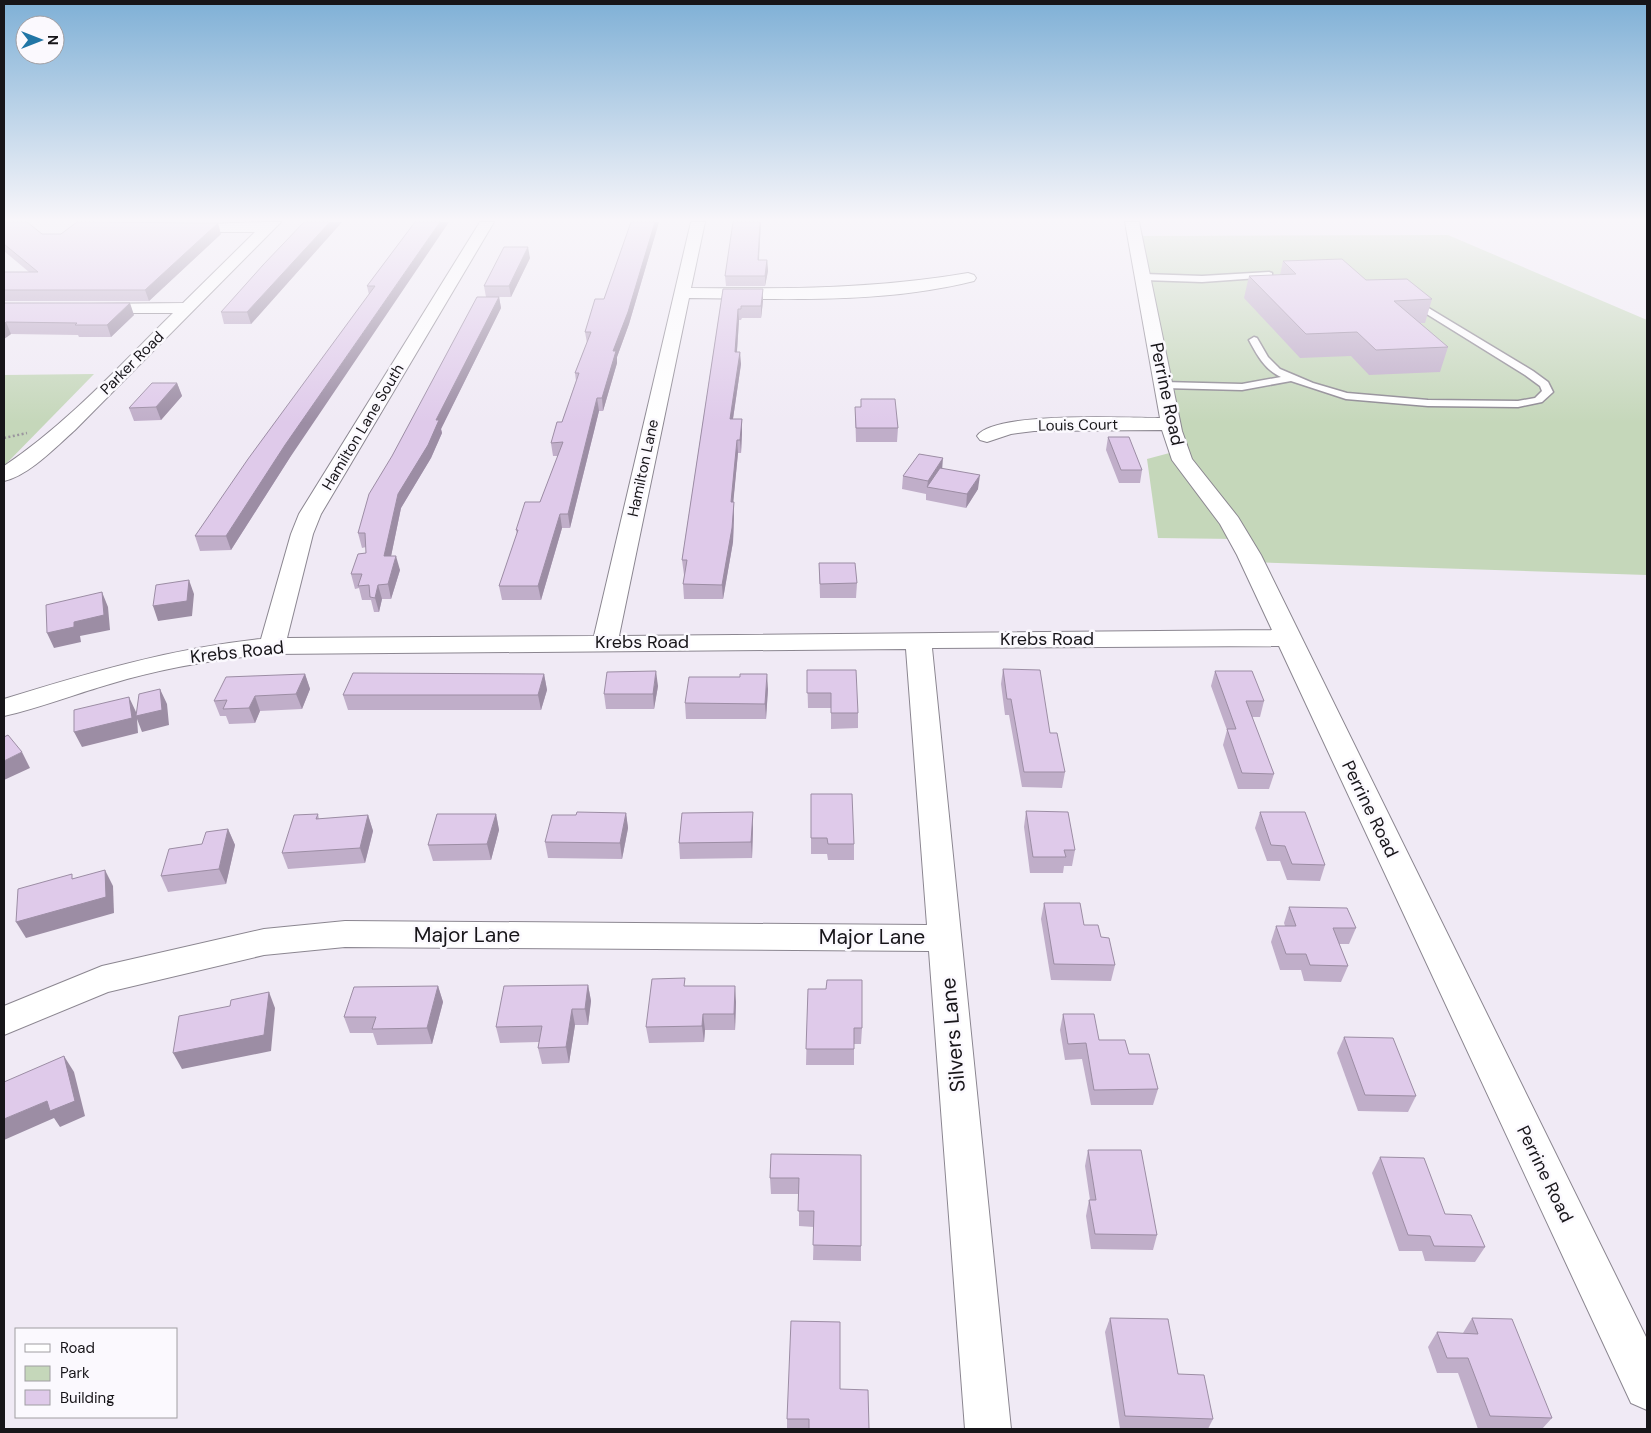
<svg xmlns="http://www.w3.org/2000/svg" width="1651" height="1433" viewBox="0 0 1651 1433" font-family="'DM Sans',sans-serif">
<style>
.green{fill:#c5d7ba}
.lines{fill:none;stroke-linecap:round;stroke-linejoin:round}
.lane-casing{stroke:#8b8690;stroke-width:3}
.street-casing{stroke:#8b8690;stroke-width:2}
.path{stroke:#9b969e;stroke-width:2.5;stroke-dasharray:2 2.5;stroke-linecap:butt}
.lane{fill:#fff;fill-rule:evenodd}
.street{fill:#fff;fill-rule:evenodd}
.wall{fill:#c0aec9}
.shaded-wall{fill:#9c8da4}
.building{fill:#dfcaea;stroke:#9c8da4}
.labels{text-anchor:middle;dominant-baseline:central;stroke-width:5;stroke-linejoin:round;paint-order:stroke}
.far-street-label{font-size:15px;fill:#171519;stroke:#fbf9fe}
.street-label{font-size:18px;fill:#171519;stroke:#fbf9fe}
.near-street-label{font-size:21px;fill:#171519;stroke:#fbf9fe}
</style>
<rect width="100%" height="100%" fill="#f0eaf5"/>
<g class="green">
<path d="M1448 235 1647 320V575L1245 562 1234 539 1158 538 1147 459 1177 451 1141 236Z"/>
<path d="M94 374 4 466V375Z"/>
</g>
<g class="lines">
<defs>
<g id="lane">
<path d="M1269 272 1272 273V277L1202 282 1144 280 1140 277 1144 274 1202 276Z"/>
<path d="M1412 298 1533 371 1548 382 1553 392 1542 402 1518 407 1428 406 1346 399 1291 381 1242 390 1164 388 1159 385 1164 382 1242 384 1281 377C1265 370 1257 355 1249 340L1254 337 1257 338 1268 357 1280 369 1313 383 1347 393 1428 400 1518 401 1535 398 1542 391 1540 386 1525 375 1409 303V299Z"/>
</g>
<g id="street">
<path d="M266 222H281L75 430C56 447 28 476 4 481V466C67 424 119 366 173 313H95L89 312 87 308 89 304 183 303 255 232H183L178 231 176 228 178 225Z"/>
<path d="M480 222H494L321 514 313 534 287 638 594 636 691 222H705L691 288C784 289 876 289 968 273L974 275 976 278 974 281C882 304 783 299 689 298L619 636 1272 630 1237 555 1220 524 1172 460 1162 430 1034 431 1011 434 987 442 980 440 977 436C994 411 1127 418 1160 418L1125 222H1139L1182 431 1192 459 1238 517 1261 555 1647 1339V1410L1631 1403 1279 646 932 648 1011 1429H965L929 951 345 947 264 955 108 992 4 1035V1006L102 966 264 929 345 921 927 925 906 649 272 654C217 659 163 668 110 684 75 694 40 708 4 716V699C88 673 173 648 261 639L291 534 299 514Z"/>
</g>
</defs>
<use href="#lane" class="lane-casing"/>
<use href="#street" class="street-casing"/>
<path class="path" d="M4 438 27 433"/>
<use href="#lane" class="lane"/>
<use href="#street" class="street"/>
</g>
<g class="wall">
<path d="M4 222 42 234H221L149 301H4V272H29L4 251Z"/>
<path d="M304 222H342L251 324H224L221 312Z"/>
<path d="M415 222 289 459 231 550 200 551 195 536 369 295 367 286Z"/>
<path d="M631 222H659L629 324 617 357V363L603 411H599L570 528H562L541 600H502L499 586 517 534 516 530 540 502 558 456H553L551 443 562 422 576 381 575 373 587 343 585 332 604 299Z"/>
<path d="M761 222 759 260H767L768 271 765 286H726L725 276Z"/>
<path d="M530 258 511 297H499L501 308 441 429 442 433 431 458 401 508 391 556 400 570 391 599H382L379 612H374L371 600H362L359 588 355 589 351 574 366 553V547L362 548 358 533 486 297 484 286Z"/>
<path d="M1283 261 1366 280 1432 299 1425 323H1420L1448 347 1440 372 1369 375 1351 356 1300 358 1244 298 1249 276 1280 275Z"/>
<path d="M723 289 763 301 761 318H742L741 320H739L737 352 741 364 733 419H742V432L741 453H738L733 502 734 516 733 542 723 599H684L683 584 685 575H684L682 560Z"/>
<path d="M4 303 134 315 111 337H79L78 335 11 334 4 339Z"/>
<path d="M177 383 182 396 161 420 134 421 129 408Z"/>
<path d="M861 399 898 428 897 442H856L855 407H861Z"/>
<path d="M1108 437 1142 470 1140 483H1119L1106 450Z"/>
<path d="M942 468 978 489 966 508 926 500V494L902 489 903 476Z"/>
<path d="M819 563 857 583 856 598H820Z"/>
<path d="M1003 669 1065 772 1062 788 1022 787 1009 715H1005L1001 684Z"/>
<path d="M807 670 858 713V728L831 729V708H808Z"/>
<path d="M1215 671 1264 701 1260 717H1252L1274 774 1269 789H1238L1223 745 1227 730 1211 686Z"/>
<path d="M305 674 310 689 302 709 260 711 255 723 229 724 226 716H220L214 701Z"/>
<path d="M544 674 547 690 541 710H348L343 695Z"/>
<path d="M658 686 654 709H606L604 694Z"/>
<path d="M768 689 766 719H686L685 703Z"/>
<path d="M811 794 854 844V860H828L827 854H811Z"/>
<path d="M1026 811 1075 850 1072 866H1064L1063 873H1030L1024 827Z"/>
<path d="M1260 812 1325 865 1320 881 1287 880 1280 861H1267L1255 828Z"/>
<path d="M626 813 628 828 622 859 548 858 545 842 576 815Z"/>
<path d="M318 814 319 819 368 815 373 831 365 863 288 869 282 853Z"/>
<path d="M496 814 499 830 491 860 433 861 428 845Z"/>
<path d="M753 828 752 858 680 859 679 843Z"/>
<path d="M228 829 235 845 226 884 168 892 161 876 202 844Z"/>
<path d="M1044 903 1084 925 1115 965 1111 981 1051 980 1041 919Z"/>
<path d="M1289 907 1356 928 1349 944H1339L1348 966 1341 982 1304 981 1301 970H1280L1271 942 1276 926H1285L1284 923Z"/>
<path d="M588 985 591 1001 588 1025H575L569 1063 542 1064 538 1048 539 1042 500 1043 496 1027Z"/>
<path d="M438 986 443 1002 432 1044 377 1045 373 1033H350L344 1017Z"/>
<path d="M808 989 862 1028 861 1044H854V1065H806Z"/>
<path d="M736 1002 735 1030H705L704 1042 649 1043 646 1027Z"/>
<path d="M1063 1014 1099 1040 1158 1089 1153 1105H1091L1082 1059 1065 1060 1060 1030Z"/>
<path d="M1344 1037 1416 1096 1408 1112 1358 1111 1337 1053Z"/>
<path d="M1088 1150 1157 1235 1153 1250 1091 1249 1086 1216 1089 1200H1090L1085 1166Z"/>
<path d="M861 1155V1261L813 1260 814 1227 799 1226V1194H771L770 1178Z"/>
<path d="M1380 1157 1445 1214 1485 1247 1475 1262 1425 1261 1422 1251H1399L1372 1173Z"/>
<path d="M1110 1318 1178 1374 1213 1419 1208 1429H1120L1105 1332Z"/>
<path d="M1472 1318 1552 1418 1542 1429H1478L1458 1373H1437L1428 1347 1437 1332 1463 1333Z"/>
<path d="M840 1389 869 1429H787V1419Z"/>
</g>
<g class="shaded-wall">
<path d="M330 222H342L251 324 247 312Z"/>
<path d="M440 222H449L289 459 231 550 226 536 285 445Z"/>
<path d="M655 222H659L629 324 617 357V363L603 411 602 398 613 351Z"/>
<path d="M760 222H761L758 271V260Z"/>
<path d="M218 223 221 234 149 301 145 290Z"/>
<path d="M528 247 530 258 511 297 509 286Z"/>
<path d="M767 260 768 271 765 286V276Z"/>
<path d="M763 289V301L761 318V306Z"/>
<path d="M499 297 501 308 441 429 442 433 431 458 401 508 388 571 384 556 398 494Z"/>
<path d="M130 303 134 315 111 337 107 325Z"/>
<path d="M738 309 739 320 736 364 735 352Z"/>
<path d="M6 322 11 334 4 339V324Z"/>
<path d="M740 352 741 364 731 432 730 419Z"/>
<path d="M177 383 182 396 161 420 156 407Z"/>
<path d="M597 398 599 411 570 528 568 514Z"/>
<path d="M742 419V432L741 453 740 440Z"/>
<path d="M737 440 738 453 732 516 731 502Z"/>
<path d="M943 458 942 471 927 487 928 481Z"/>
<path d="M980 475 978 489 966 508 967 494Z"/>
<path d="M734 502V516L733 542 723 599 722 585Z"/>
<path d="M560 514 562 528 541 600 538 586Z"/>
<path d="M396 556 400 570 391 599 388 584Z"/>
<path d="M189 580 194 594 192 616 158 621 153 606Z"/>
<path d="M378 585 382 599 379 612 375 598Z"/>
<path d="M102 592 108 607 110 630 80 636 81 642 54 648 47 633 74 622Z"/>
<path d="M656 671 658 686 654 709 653 694Z"/>
<path d="M305 674 310 689 302 709 296 694Z"/>
<path d="M544 674 547 690 541 710 538 695Z"/>
<path d="M767 674 768 689 766 719 765 704Z"/>
<path d="M160 689 167 704 169 725 142 732 137 719 138 733 82 747 74 732 129 697 136 712V716Z"/>
<path d="M255 696 260 711 255 723 249 708Z"/>
<path d="M22 752 30 768 4 780V761Z"/>
<path d="M753 812V828L752 858 751 842Z"/>
<path d="M626 813 628 828 622 859 620 843Z"/>
<path d="M496 814 499 830 491 860 487 844Z"/>
<path d="M368 815 373 831 365 863 360 848Z"/>
<path d="M228 829 235 845 226 884 219 869Z"/>
<path d="M105 870 113 886 114 913 26 938 16 922Z"/>
<path d="M588 985 591 1001 588 1025 585 1009Z"/>
<path d="M438 986 443 1002 432 1044 427 1028Z"/>
<path d="M735 986 736 1002 735 1030 734 1014Z"/>
<path d="M269 992 275 1008 271 1051 182 1069 173 1053Z"/>
<path d="M572 1009 575 1025 569 1063 566 1047Z"/>
<path d="M703 1014 705 1030 704 1042 702 1026Z"/>
<path d="M64 1056 74 1072 85 1116 60 1127 54 1118 4 1140V1119L47 1101Z"/>
</g>
<g class="building">
<path d="M4 222H27L42 234H61L77 222 218 223 145 290H4V272H38L4 244Z"/>
<path d="M304 222H330L247 312H221L263 265Z"/>
<path d="M415 222H440L285 445 226 536H195L248 459 375 286H367Z"/>
<path d="M631 222H655L628 312 613 351H616L602 398H597L568 514H560L538 586H499L518 530H516L525 502H540L563 442 551 443 557 422H562L579 373H575L591 332H585L595 299H604Z"/>
<path d="M733 222H760L758 260H767L765 276H725Z"/>
<path d="M504 247H528L509 286H484Z"/>
<path d="M1342 259 1366 280 1407 279 1432 299 1394 301 1448 347 1376 350 1357 332 1306 334 1249 276 1296 274 1283 261Z"/>
<path d="M723 289H763L761 306H741V309H738L735 352H740L730 419H742L740 440H737L731 502H734L732 528 722 585 683 584 687 560H682Z"/>
<path d="M477 297H499L436 420H439L428 445 398 494 384 556H396L388 584 378 585 375 598 370 597 369 585 358 586 362 574H351L358 554 366 553 365 533H358L369 494 392 456Z"/>
<path d="M4 303H130L107 325H75L77 323 6 322 4 324Z"/>
<path d="M152 383H177L156 407 129 408Z"/>
<path d="M861 399H895L898 428H856L855 407H861Z"/>
<path d="M1108 437H1129L1142 470H1121Z"/>
<path d="M919 454 943 458 928 481 903 476Z"/>
<path d="M940 468 980 475 967 494 927 487Z"/>
<path d="M819 563H855L857 583 820 584Z"/>
<path d="M189 580 187 601 153 606 156 585Z"/>
<path d="M102 592 104 615 74 622V627L47 633 46 605Z"/>
<path d="M1003 669 1040 670 1050 733H1057L1065 772H1024L1011 699H1007Z"/>
<path d="M807 670H856L858 713H831V693H807Z"/>
<path d="M656 671 653 694H604L607 672Z"/>
<path d="M1215 671H1252L1264 701H1246L1274 774 1242 773 1227 729H1236Z"/>
<path d="M353 673 544 674 538 695H343Z"/>
<path d="M305 674 296 694 255 696 249 708 223 709 227 700 214 701 226 677Z"/>
<path d="M740 674H767L765 704 685 703 689 677H740Z"/>
<path d="M160 689 162 710 136 716 139 694Z"/>
<path d="M129 697 132 718 74 732V710Z"/>
<path d="M8 735 22 752 4 761V737Z"/>
<path d="M811 794H852L854 844H828L827 838H811Z"/>
<path d="M1026 811 1068 812 1075 850H1064L1066 857H1033Z"/>
<path d="M577 812 626 813 620 843 545 842 552 815H576Z"/>
<path d="M753 812 751 842 679 843 682 813Z"/>
<path d="M1260 812H1305L1325 865 1292 864 1285 846 1271 845Z"/>
<path d="M318 814 316 819 368 815 360 848 282 853 294 815Z"/>
<path d="M437 814H496L487 844 428 845Z"/>
<path d="M228 829 219 869 161 876 169 849 202 844 206 832Z"/>
<path d="M105 870 106 897 16 922 18 889 72 874V879Z"/>
<path d="M1044 903H1080L1084 925H1098L1101 937 1109 938 1115 965 1054 964Z"/>
<path d="M1289 907 1347 908 1356 928H1333L1348 966 1310 965 1306 954H1286L1276 926H1296Z"/>
<path d="M685 978 684 986H735L734 1014H703L702 1026 646 1027 652 979Z"/>
<path d="M827 980H862V1028H854V1049H806L808 989H826Z"/>
<path d="M588 985 585 1009H572L566 1047 538 1048 542 1026 496 1027 504 986Z"/>
<path d="M438 986 427 1028 372 1029 376 1017H344L354 987Z"/>
<path d="M269 992 264 1035 173 1053 179 1016 230 1006 231 1000Z"/>
<path d="M1063 1014H1094L1099 1040H1125L1129 1054H1149L1158 1089 1094 1090 1086 1043 1068 1044Z"/>
<path d="M1344 1037 1393 1038 1416 1096 1365 1095Z"/>
<path d="M64 1056 75 1101 50 1111 47 1101 4 1119V1082Z"/>
<path d="M1088 1150H1141L1157 1235 1095 1234 1089 1200H1096Z"/>
<path d="M771 1154 861 1155V1246L813 1245 814 1211H798L799 1178H770Z"/>
<path d="M1380 1157 1424 1158 1445 1214 1471 1215 1485 1247 1434 1246 1430 1236 1408 1235Z"/>
<path d="M1110 1318 1168 1319 1178 1374 1204 1375 1213 1419 1125 1416Z"/>
<path d="M1472 1318 1512 1319 1552 1418 1490 1416 1468 1358H1447L1437 1332 1478 1334Z"/>
<path d="M791 1321 840 1322V1389L868 1390 869 1429H809V1419H787Z"/>
</g>
<linearGradient id="sky" x2="0" y2="1"><stop stop-color="#7fb0d6"/><stop offset="0.52" stop-color="#f8f6fa"/><stop offset="1" stop-color="#f8f6fa" stop-opacity="0"/></linearGradient>
<rect width="1651" height="423" fill="url(#sky)"/>
<g class="labels">
<g class="far-street-label">
<text transform="translate(132 363) rotate(-45)">Parker Road</text>
<text transform="translate(1078 425) rotate(-1)">Louis Court</text>
<text transform="translate(363 427) rotate(-59)">Hamilton Lane South</text>
<text transform="translate(643 468) rotate(-78)">Hamilton Lane</text>
</g>
<g class="street-label">
<text transform="translate(1167 394) rotate(78)">Perrine Road</text>
<text x="1047" y="639">Krebs Road</text>
<text x="642" y="642">Krebs Road</text>
<text transform="translate(237 652) rotate(-6)">Krebs Road</text>
<text transform="translate(1370 809) rotate(64)">Perrine Road</text>
<text transform="translate(1545 1174) rotate(64)">Perrine Road</text>
</g>
<g class="near-street-label">
<text x="467" y="935">Major Lane</text>
<text x="872" y="937">Major Lane</text>
<text transform="translate(953 1035) rotate(-95)">Silvers Lane</text>
</g>
</g>
<rect width="1651" height="1433" fill="none" stroke="#171519" stroke-width="10"/>
<rect x="15" y="1328" width="162" height="90" fill="#fbf9fe" stroke="#a09ea2"/>
<rect x="25" y="1344" width="25" height="8" fill="#ffffff" stroke="#a09ea2"/>
<text x="60" y="1353" font-size="15" fill="#171519">Road</text>
<rect x="25" y="1366" width="25" height="15" fill="#c5d7ba" stroke="#a09ea2"/>
<text x="60" y="1378" font-size="15" fill="#171519">Park</text>
<rect x="25" y="1390" width="25" height="15" fill="#dfcaea" stroke="#a09ea2"/>
<text x="60" y="1403" font-size="15" fill="#171519">Building</text>
<g transform="translate(40 40) rotate(90)"><circle r="24" fill="#fbf9fe" stroke="#a09ea2"/>
<path d="M0-4L9 19L0 12L-9 19Z" fill="#2176a6"/>
<text y="-8" font-size="14" font-weight="bold" text-anchor="middle" fill="#171519">N</text>
</g>
</svg>
